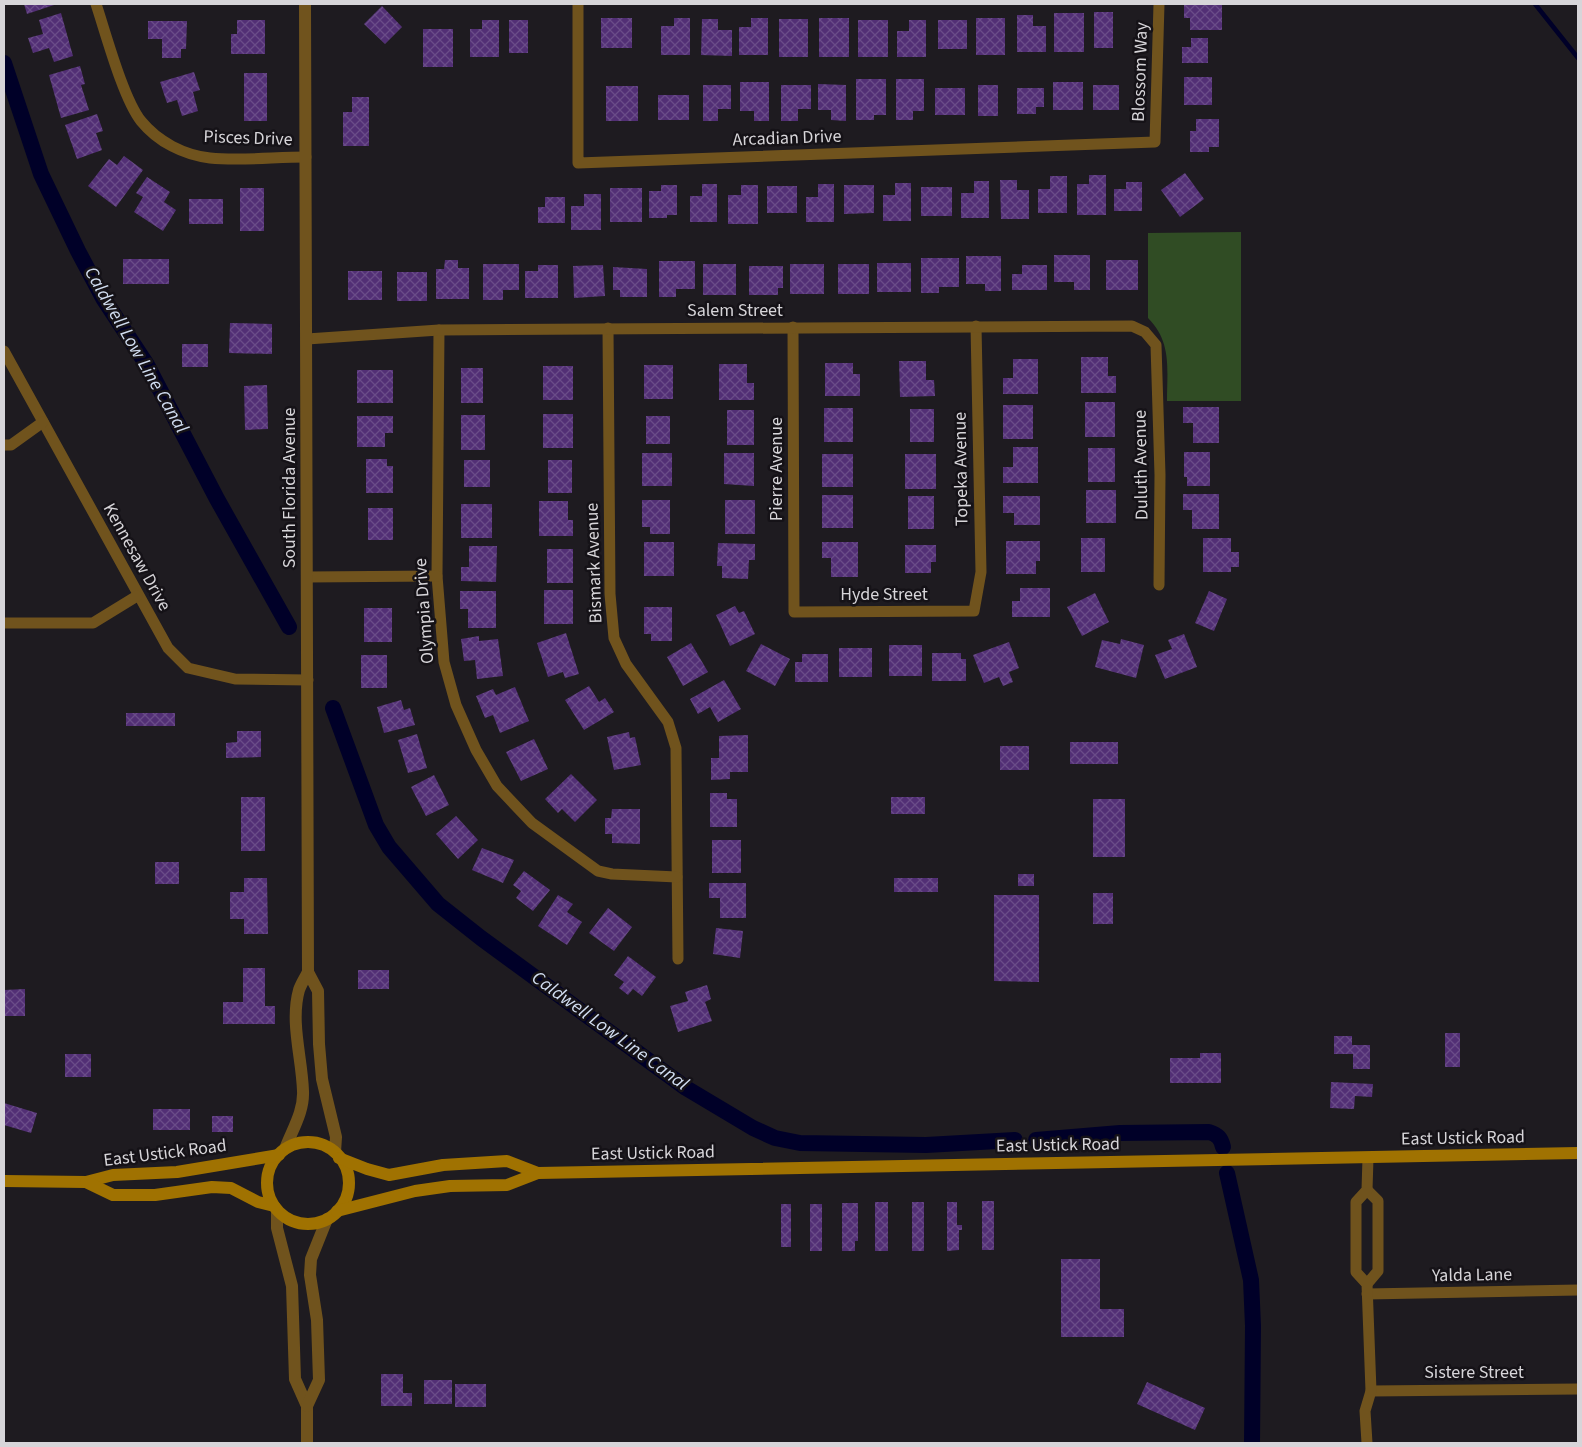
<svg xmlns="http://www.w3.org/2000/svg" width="1582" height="1447" viewBox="0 0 1582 1447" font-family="'Source Sans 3',sans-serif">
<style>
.green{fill:#304c24}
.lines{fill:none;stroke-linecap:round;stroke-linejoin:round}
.stream{stroke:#000028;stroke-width:4.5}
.canal{stroke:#000028;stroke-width:16}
.building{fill:url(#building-cross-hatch)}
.minor{stroke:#70531d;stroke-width:11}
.tertiary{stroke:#70531d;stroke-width:12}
.secondary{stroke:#a07201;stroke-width:12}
.labels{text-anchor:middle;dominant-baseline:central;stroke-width:5;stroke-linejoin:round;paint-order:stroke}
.street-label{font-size:18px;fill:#d7d5d9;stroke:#151217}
.water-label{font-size:19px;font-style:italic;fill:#d1ddf0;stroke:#151217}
</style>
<defs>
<pattern id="building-cross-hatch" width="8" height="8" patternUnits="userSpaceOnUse" patternTransform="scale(1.25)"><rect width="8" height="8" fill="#522f75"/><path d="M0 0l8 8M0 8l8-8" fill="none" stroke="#6a4c88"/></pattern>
</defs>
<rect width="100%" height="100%" fill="#1e1b20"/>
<path class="green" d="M1241 232V401H1167C1167 369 1172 342 1148 318V233Z"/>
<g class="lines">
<path class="stream" d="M1535 4 1578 58"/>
<g class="canal">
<path d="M4 63 41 174 78 251 103 298 147 365 217 499 289 627"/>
<path d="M333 708 376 825 389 847 438 904 481 938 686 1088 753 1128 775 1138 800 1143 926 1145 1015 1140"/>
<path d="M1036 1140 1120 1133 1209 1132C1218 1135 1221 1138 1223 1147"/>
<path d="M1227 1173 1251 1280 1253 1326 1252 1443"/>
</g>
</g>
<g class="building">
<path d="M24 4H57L27 14Z"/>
<path d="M1184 4H1222V30H1190V18H1184Z"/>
<path d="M382 6 402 27 385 44 364 24Z"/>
<rect x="1094" y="12" width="19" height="36"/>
<path d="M61 13 73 56 54 62 49 48 33 53 28 38 43 34 39 20Z"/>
<rect x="1054" y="13" width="30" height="39"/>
<path d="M1017 15H1033V26H1046V52H1017Z"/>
<rect x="601" y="18" width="31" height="30"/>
<path d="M674 18H690V55H661V26H674Z"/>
<path d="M751 18H768V55H739V27H751Z"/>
<rect x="819" y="18" width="30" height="39"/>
<rect x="976" y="18" width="29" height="37"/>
<path d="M702 19H718V30H732V56L701 55Z"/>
<rect x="779" y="19" width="29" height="38"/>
<path d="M237 20H265V54H231V34H237Z"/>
<path d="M482 20H499V57H470V29H482Z"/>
<rect x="509" y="20" width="19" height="33"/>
<rect x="858" y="20" width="30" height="37"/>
<path d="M909 20H926V57H897V31H909Z"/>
<rect x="938" y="20" width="29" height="29"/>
<path d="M148 21H187L186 49H181V58H162V39H148Z"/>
<rect x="423" y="29" width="30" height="38"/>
<path d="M1191 38H1208V63H1182V47H1191Z"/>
<path d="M80 66 85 84 81 85 89 110 61 118 49 75Z"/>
<path d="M194 72 200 90 193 92 198 111 182 116 177 100 167 103 160 82Z"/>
<rect x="244" y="73" width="23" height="48"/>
<rect x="1184" y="77" width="28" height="28"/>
<path d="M856 79H886V115H874V120H856Z"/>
<path d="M896 79H924V111H913V120H896Z"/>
<path d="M740 82H769V121H754V111H740Z"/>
<rect x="1053" y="82" width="30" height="28"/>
<path d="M818 84 846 85V121L831 120V110H818Z"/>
<path d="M703 85H731V109H718V121H703Z"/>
<path d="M781 85H811V109H798V121H781Z"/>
<rect x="978" y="85" width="20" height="31"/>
<rect x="1093" y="85" width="26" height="25"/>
<rect x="606" y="86" width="32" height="35"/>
<rect x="935" y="88" width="30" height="27"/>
<path d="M1017 88H1044V107H1036V114H1017Z"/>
<rect x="658" y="95" width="31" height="25"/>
<path d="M352 97H369V146H343V112H352Z"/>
<path d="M97 114 103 131 96 133 102 150 77 159 65 125Z"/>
<path d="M1196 119H1219V147H1209V152H1190V131H1196Z"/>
<path d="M124 156 143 170 116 207 88 186 109 159 117 165Z"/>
<path d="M1185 173 1204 199 1180 217 1161 190Z"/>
<path d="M1089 175H1106V215H1077V184H1089Z"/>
<path d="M1050 176H1067V213H1038V189H1050Z"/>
<path d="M147 177 170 192 164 202 176 210 163 231 134 212 143 197 136 193Z"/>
<path d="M1000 180H1017V190H1029V219H1001Z"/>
<path d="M974 181H989V218H961V193H974Z"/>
<path d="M1126 182H1142V211H1114V189H1126Z"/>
<path d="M895 183H911V221H883V195H895Z"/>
<path d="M702 184H717V222H690V196H702Z"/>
<path d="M818 184H834V222H806V197H818Z"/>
<path d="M661 185H677V215H667V218H649V191H661Z"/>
<path d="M741 185H758V224H728V195H741Z"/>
<path d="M844 185H874V213L844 214Z"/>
<rect x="767" y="186" width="30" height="27"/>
<rect x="921" y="187" width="31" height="29"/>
<rect x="240" y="188" width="24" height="43"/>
<rect x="610" y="188" width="32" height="34"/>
<path d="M584 194H601V230H571V206H584Z"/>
<path d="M545 197H565V223H538V207H545Z"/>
<rect x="189" y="199" width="34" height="25"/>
<path d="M1054 255H1090V290H1074V282H1054Z"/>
<path d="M966 256H1001V291H985V284H966Z"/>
<path d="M921 258H959V287H939V293H921Z"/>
<rect x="123" y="259" width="46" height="25"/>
<path d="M445 260H458V268H469V299H436V269H444Z"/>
<rect x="1106" y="260" width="32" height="30"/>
<path d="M659 261H695V289H676V297H659Z"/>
<rect x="877" y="263" width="34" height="29"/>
<path d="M483 264H519V290H503V300H483Z"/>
<rect x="703" y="264" width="33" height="31"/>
<rect x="790" y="264" width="34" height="30"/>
<rect x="838" y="264" width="31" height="30"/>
<path d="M538 265H558V298H525V271H538Z"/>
<path d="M603 265 605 296 574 298 573 266Z"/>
<path d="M1022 265H1047V290H1012V274H1022Z"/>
<path d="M749 266H783V288H778V295H749Z"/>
<path d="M613 267 647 269V297H620V290H613Z"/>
<rect x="348" y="271" width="34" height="29"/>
<rect x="397" y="272" width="30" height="29"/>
<path d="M230 323 272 324V354L229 353Z"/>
<rect x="182" y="344" width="26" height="23"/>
<path d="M1081 357H1108V376H1116V393H1081Z"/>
<path d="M1013 359H1038V394H1003V378H1013Z"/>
<path d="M899 361H926V380H934L935 396 900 397Z"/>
<path d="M825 363H853V374H860V396H825Z"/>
<path d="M719 364H747V383H754V400H719Z"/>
<rect x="644" y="365" width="29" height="34"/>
<rect x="543" y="366" width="30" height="34"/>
<rect x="461" y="368" width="22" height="35"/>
<rect x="357" y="370" width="36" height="33"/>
<path d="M267 385 268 429 245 430 244 386Z"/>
<rect x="1085" y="402" width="30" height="35"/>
<rect x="1003" y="405" width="30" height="34"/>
<path d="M1183 407H1219V443H1193V423H1183Z"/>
<rect x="824" y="408" width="29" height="34"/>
<rect x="910" y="409" width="24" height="33"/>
<rect x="727" y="410" width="27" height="35"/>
<rect x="543" y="414" width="30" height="34"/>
<rect x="461" y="415" width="24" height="35"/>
<path d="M357 416H393V433H385V447H357Z"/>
<rect x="646" y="416" width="24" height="28"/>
<path d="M1013 447H1038V483H1003V467H1013Z"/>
<rect x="1088" y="448" width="27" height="34"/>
<path d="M1184 452H1210V486H1187V477H1184Z"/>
<rect x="642" y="453" width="30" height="33"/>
<path d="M724 453H754V486L724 484Z"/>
<rect x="822" y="454" width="31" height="33"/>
<rect x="905" y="454" width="31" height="35"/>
<path d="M366 459H387V466H393V493H366Z"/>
<rect x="464" y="460" width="26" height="27"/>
<rect x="548" y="460" width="24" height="33"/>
<rect x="1086" y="490" width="30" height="33"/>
<path d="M1183 494H1219V529H1192V510H1183Z"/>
<rect x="822" y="495" width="31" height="33"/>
<rect x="908" y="496" width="26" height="33"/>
<path d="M1003 496H1040V525H1014V513H1003Z"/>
<path d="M642 500H670V534H650V527H642Z"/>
<rect x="725" y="500" width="30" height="34"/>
<path d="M539 501H568V520H573V536H539Z"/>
<rect x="461" y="504" width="31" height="34"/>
<rect x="368" y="508" width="25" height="32"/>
<rect x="1081" y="538" width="24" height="34"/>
<path d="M1203 538H1231V552H1239V567H1231V572H1203Z"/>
<path d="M1006 541H1040V561H1036V574H1006Z"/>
<rect x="644" y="542" width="30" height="34"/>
<path d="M822 542H858V577H831V558H822Z"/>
<path d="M718 543 755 544V560H749L748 579 722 578V566H717Z"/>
<path d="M905 545H936V562H931V573H905Z"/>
<path d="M469 546H497L496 582 461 581V567H469Z"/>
<rect x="547" y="549" width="26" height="34"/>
<path d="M1020 588H1050V617H1012V601H1020Z"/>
<rect x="544" y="590" width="29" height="34"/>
<path d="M460 591H496V628H468V609H460Z"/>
<path d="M1209 591 1227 599 1214 631 1195 623Z"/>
<path d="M1095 593 1109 622 1082 636 1067 607Z"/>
<path d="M735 606 739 613 744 611 755 634 730 646 716 615Z"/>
<path d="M644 607H672V641H651V634H644Z"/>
<rect x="364" y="608" width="28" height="34"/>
<path d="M566 633 579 674 565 678 563 672 548 677 537 643Z"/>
<path d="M1184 634 1197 667 1165 679 1155 655 1172 649 1168 640Z"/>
<path d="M479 636V641L498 639 503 676 477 679 475 660 464 661 461 639Z"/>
<path d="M1121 639 1144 645 1136 678 1095 667 1102 640 1120 644Z"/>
<path d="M1009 642 1019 668 1009 672 1013 682 1003 686 999 677 984 683 973 655Z"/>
<path d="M691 643 708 672 683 686 667 657Z"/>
<path d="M761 644 790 659 775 686 746 671Z"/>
<rect x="889" y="645" width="33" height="31"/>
<rect x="839" y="648" width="33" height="29"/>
<path d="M932 653H961V659H966V681H932Z"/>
<path d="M802 654H828V682H795V662H802Z"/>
<rect x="361" y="655" width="26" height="33"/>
<path d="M724 680 741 709 718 722 710 707 698 714 690 699Z"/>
<path d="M589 686 599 702 605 698 614 712 584 730 565 700Z"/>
<path d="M515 687 529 721 500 733 493 715 485 718 476 696 493 689 496 695Z"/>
<path d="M401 700 404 710 410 708 415 725 384 733 377 707Z"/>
<rect x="126" y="713" width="49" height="13"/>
<path d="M237 731H261V757L226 758V743L237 742Z"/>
<path d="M629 732 630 738 635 737 641 765 614 770 607 737Z"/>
<path d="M417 734 427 768 408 773 398 740Z"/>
<path d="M748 735V772H730V779L711 780V758H719V736Z"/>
<path d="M534 739 548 769 521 781 506 752Z"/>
<rect x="1070" y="742" width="48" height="22"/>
<rect x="1000" y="746" width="29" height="24"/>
<path d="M571 774 597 800 575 822 562 809 558 813 545 799Z"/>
<path d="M434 775 449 805 426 816 411 787Z"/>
<path d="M710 793H727V799H737V827H710Z"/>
<rect x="241" y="797" width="24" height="54"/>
<rect x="891" y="797" width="34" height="17"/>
<rect x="1093" y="799" width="32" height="58"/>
<path d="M612 809H640V844L612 843V834H605V818H611Z"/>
<path d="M456 816 478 840 458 859 436 834Z"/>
<rect x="712" y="840" width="29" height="33"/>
<path d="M482 848 514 860 503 883 472 870Z"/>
<rect x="155" y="862" width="24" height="22"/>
<path d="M524 871 550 890 533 911 516 898 521 891 513 885Z"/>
<rect x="1018" y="874" width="16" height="12"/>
<path d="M244 878H267L268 934H244V919H230V892H244Z"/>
<rect x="894" y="878" width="44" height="14"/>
<path d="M709 883H746V918H720V898H709Z"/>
<rect x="1093" y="893" width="20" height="31"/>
<path d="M558 895 573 904 567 912 582 922 567 945 538 926Z"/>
<path d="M994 895H1039V982L994 981Z"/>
<path d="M608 908 632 927 614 951 589 933Z"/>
<path d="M716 928 743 931 740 958 713 954Z"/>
<path d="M628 956 656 977 642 996 633 989 628 995 619 988 624 982 614 975Z"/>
<path d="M243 968H265V1006H275V1024H223V1002H243Z"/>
<rect x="358" y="970" width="31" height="19"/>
<path d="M707 985 711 999 705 1002 712 1021 678 1032 670 1006 688 1001 685 992Z"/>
<path d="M25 989V1016H4V990Z"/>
<rect x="1445" y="1033" width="15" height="34"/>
<path d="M1334 1036H1352V1045H1370V1069H1353V1054H1334Z"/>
<path d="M1200 1053H1221V1083H1170V1058H1200Z"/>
<rect x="65" y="1054" width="26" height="23"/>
<path d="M1331 1082 1373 1084 1372 1097 1355 1096 1354 1109 1330 1108Z"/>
<path d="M4 1103 37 1113 31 1133 4 1125Z"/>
<rect x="153" y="1109" width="37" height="21"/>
<rect x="212" y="1116" width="21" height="16"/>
<rect x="982" y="1201" width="12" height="49"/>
<rect x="875" y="1202" width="13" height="49"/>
<rect x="912" y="1202" width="12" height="49"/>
<path d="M947 1202H957V1225H962V1230H959V1250L947 1251Z"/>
<path d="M842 1203H858V1241H855V1251H842Z"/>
<rect x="781" y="1204" width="10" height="43"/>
<rect x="810" y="1204" width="12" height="47"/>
<path d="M1061 1259H1100V1309H1124V1337H1061Z"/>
<path d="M381 1374H403V1393H412V1406H381Z"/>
<rect x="424" y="1380" width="28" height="24"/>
<path d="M1147 1382 1205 1408 1195 1430 1137 1404Z"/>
<rect x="455" y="1384" width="31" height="23"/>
</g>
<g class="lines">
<g class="minor">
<path d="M96 4C106 34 123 98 141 121 158 142 184 155 210 158 241 161 275 157 306 157"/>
<path d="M578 4V163L1155 142 1159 4"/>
<path d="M793 327 794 612 974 611 981 572 976 326"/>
<path d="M608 328 610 594 614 638 626 664 668 722 676 748 678 959"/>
<path d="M439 330 437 576 444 662 456 705 476 750 497 786 532 823 598 871 612 874 677 877"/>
<path d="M307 339 439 330 1132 326 1145 332 1156 345 1160 475 1159 585"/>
<path d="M4 351 168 648 188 668 235 679 308 680"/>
<path d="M4 445H11L43 422"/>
<path d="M307 577 437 576"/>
<path d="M4 623H93L137 596"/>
<path d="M1367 1190 1378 1201V1271L1367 1284"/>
<path d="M1367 1294 1578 1290"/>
<path d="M1371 1391 1578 1389"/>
<path d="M1367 1443 1365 1411 1371 1391 1367 1284 1356 1272V1202L1367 1190 1368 1158"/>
</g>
<g class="tertiary">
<path d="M308 972 318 991 319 1044 322 1079 336 1137 335 1152"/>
<path d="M285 1149C292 1130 304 1112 303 1091 302 1058 290 1022 299 990 301 984 305 978 308 972L305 4"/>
<path d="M277 1211V1228L292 1286 295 1379 307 1406V1443"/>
<path d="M307 1406 319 1380 317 1320 310 1275 311 1259 327 1219"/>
</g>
<g class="secondary">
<circle cx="308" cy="1183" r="41"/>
<path d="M339 1158 367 1169 389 1175 443 1165 507 1161 538 1173"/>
<path d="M4 1181 86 1182 113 1175 177 1172 279 1155"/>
<path d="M86 1182 113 1195H155L212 1187 231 1188 258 1202 274 1206"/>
<path d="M337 1211 415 1191 450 1186 507 1185 538 1173 1578 1153"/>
</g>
</g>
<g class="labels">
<g class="street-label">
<text transform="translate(1140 72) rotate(-88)">Blossom Way</text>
<text transform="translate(248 138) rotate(2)">Pisces Drive</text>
<text transform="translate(787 138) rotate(-2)">Arcadian Drive</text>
<text x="735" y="310">Salem Street</text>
<text transform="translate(1141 465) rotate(-91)">Duluth Avenue</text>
<text transform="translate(776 469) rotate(-90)">Pierre Avenue</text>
<text transform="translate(961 469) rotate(-91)">Topeka Avenue</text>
<text transform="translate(289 488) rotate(-90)">South Florida Avenue</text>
<text transform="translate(137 557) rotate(61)">Kennesaw Drive</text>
<text transform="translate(594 563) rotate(-92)">Bismark Avenue</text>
<text x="884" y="594">Hyde Street</text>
<text transform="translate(424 611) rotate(-94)">Olympia Drive</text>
<text transform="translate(1463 1138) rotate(-1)">East Ustick Road</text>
<text transform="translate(1058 1145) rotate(-1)">East Ustick Road</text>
<text transform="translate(165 1153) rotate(-7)">East Ustick Road</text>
<text transform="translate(653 1153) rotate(-1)">East Ustick Road</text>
<text transform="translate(1472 1275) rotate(-1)">Yalda Lane</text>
<text x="1474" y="1372">Sistere Street</text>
</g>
<g class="water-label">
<text transform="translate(136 350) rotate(60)">Caldwell Low Line Canal</text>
<text transform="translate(610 1031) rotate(36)">Caldwell Low Line Canal</text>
</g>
</g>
<rect width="1582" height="1447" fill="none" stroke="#d7d5d9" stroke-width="10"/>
</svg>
